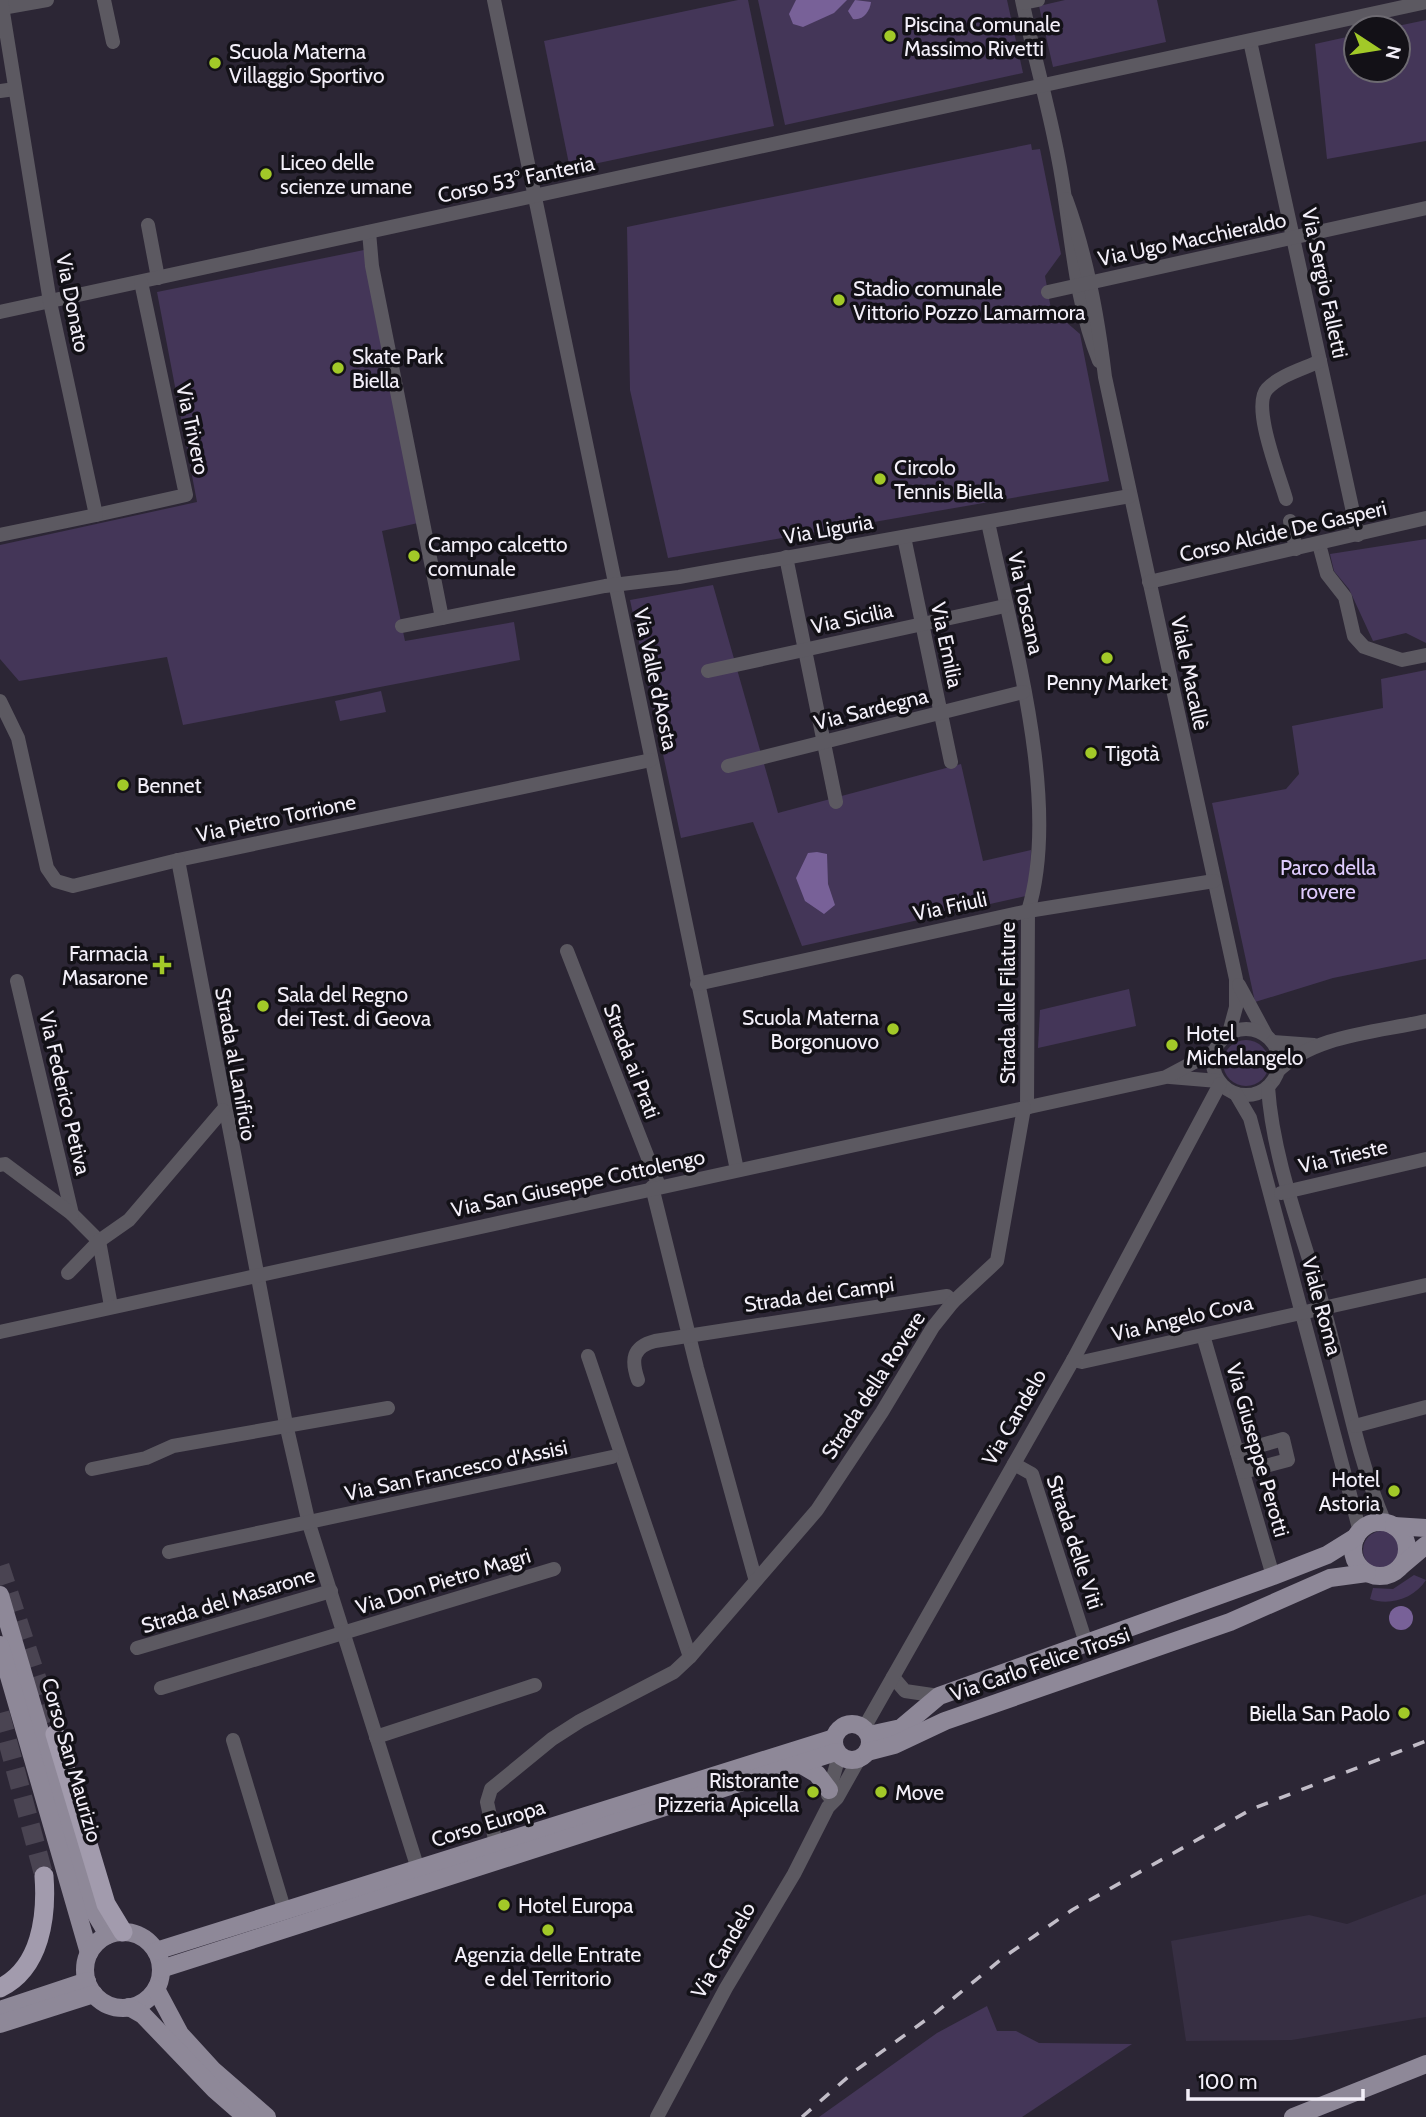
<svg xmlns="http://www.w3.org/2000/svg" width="1426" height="2117" viewBox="0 0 1426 2117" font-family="Cabin,sans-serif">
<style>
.built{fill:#372f43}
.green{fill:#443658}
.water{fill:#786198}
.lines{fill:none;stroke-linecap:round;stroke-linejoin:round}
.highway-tunnel{stroke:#4a4452;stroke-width:19;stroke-dasharray:19 10;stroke-linecap:butt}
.minor{stroke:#5c5961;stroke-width:14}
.major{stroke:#8e8898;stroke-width:18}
.highway{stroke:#a29bad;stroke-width:19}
.rail{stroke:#c2bdc8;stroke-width:3.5;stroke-dasharray:12 12;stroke-linecap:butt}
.poi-dot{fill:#a2c928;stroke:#131117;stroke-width:2.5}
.labels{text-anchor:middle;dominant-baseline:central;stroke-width:7;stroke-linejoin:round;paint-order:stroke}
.poi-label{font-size:21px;fill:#f3eff9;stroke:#131117;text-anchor:start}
.street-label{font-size:21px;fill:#f3eff9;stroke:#131117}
.park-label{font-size:21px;fill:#decafc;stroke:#131117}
</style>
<rect width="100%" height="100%" fill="#2c2635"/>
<path class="built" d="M1426 1894V2017L1292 2040 1186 2041 1171 1941 1309 1915 1347 1924Z"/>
<g class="green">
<path d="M738 0H748L774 126 570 169 544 41Z"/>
<path d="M758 0H1007L1023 73 785 125Z"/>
<path d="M1065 0H1157L1166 42 1053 67 1039 6Z"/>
<path d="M1426 20V141L1327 159 1315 44 1356 35V70H1398V28H1388Z"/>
<path d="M1031 144 1032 150 1040 149 1061 254 1045 276 1051 309 1080 334 1109 481 668 558 630 390 627 227Z"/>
<path d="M364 250 418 523 382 531 405 641 514 622 520 660 183 725 167 657 19 681 0 659V545L197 502 157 292Z"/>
<path d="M1426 539V643L1406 633 1373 641 1349 589 1334 571 1330 554Z"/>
<path d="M713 585 778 813 961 764 983 861 1031 850 1030 895 802 946 753 822 681 838 630 600Z"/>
<path d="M1426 670V959L1333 978 1255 1002 1212 803 1286 789 1299 774 1292 726 1383 708 1381 679Z"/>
<path d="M381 691 386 712 340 721 335 701Z"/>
<path d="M1129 989 1136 1026 1038 1048 1040 1010Z"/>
<circle cx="1246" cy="1063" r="23"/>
<circle cx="1382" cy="1550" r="19"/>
<path d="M1414 1575 1426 1580C1414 1599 1389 1606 1370 1599L1373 1588 1393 1589Z"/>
<path d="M987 2006 997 2031H1016L1039 2043 1132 2044 1022 2117H819L937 2033Z"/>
</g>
<g class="water">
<path d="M796 0H847L834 13 803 27 793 24 789 14Z"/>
<path d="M855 0 871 2C870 11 863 21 853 19L848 11Z"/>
<path d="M817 852 827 854 828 884 835 905 824 914 805 901 796 878 808 853Z"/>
<circle cx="1401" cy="1618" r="12"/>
</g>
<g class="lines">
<g class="highway-tunnel">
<path d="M0 1566 55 1734"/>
<path d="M0 1713 44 1876"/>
</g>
<g class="minor">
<path d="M104 0 113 42"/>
<path d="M494 0 737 1170"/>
<path d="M1022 0C1036 66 1056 132 1065 199 1073 253 1078 309 1099 361"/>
<path d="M1023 3 1038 0"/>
<path d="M2 8 47 0"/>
<path d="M1250 41 1358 535"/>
<path d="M0 91 15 89"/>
<path d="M1066 199C1087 256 1098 317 1105 377L1236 979V1007L1229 1033"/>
<path d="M148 225 158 278"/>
<path d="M369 232 372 266 442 618"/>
<path d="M1048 292 1426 208"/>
<path d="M0 312 1426 2"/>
<path d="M1286 499C1280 477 1251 406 1267 389 1280 375 1303 369 1320 361"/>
<path d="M96 515 186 495 141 282"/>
<path d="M1290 521 1296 549"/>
<path d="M988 522C1011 633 1062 802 1028 911L1027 1108"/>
<path d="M0 535 96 515 50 302 1 0"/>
<path d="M904 537 951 762"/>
<path d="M1319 544 1327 574 1345 597 1354 636 1364 647 1402 660 1426 655"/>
<path d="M786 557 836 802"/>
<path d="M1149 582 1426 518"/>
<path d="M402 626 605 586 679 577 1130 496"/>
<path d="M708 671 1005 606"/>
<path d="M0 701 18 738 47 868 56 881 73 886 178 860 651 760"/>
<path d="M728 766 1023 692"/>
<path d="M178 860 286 1424 309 1524 418 1869"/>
<path d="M567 951 659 1186"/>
<path d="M17 981 72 1214 99 1241 111 1306"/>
<path d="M697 984 1028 911 1214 881"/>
<path d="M1239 985 1266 1035"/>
<circle cx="1246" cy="1062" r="33"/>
<path d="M1273 1042 1314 1045"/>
<path d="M1277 1072C1312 1035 1378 1032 1426 1021"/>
<path d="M1170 1077 1218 1081"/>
<path d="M1268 1087C1273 1162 1304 1237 1324 1309 1344 1380 1356 1455 1385 1523"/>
<path d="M1236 1094 1250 1118 1360 1532"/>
<path d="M0 1165 5 1164 72 1214"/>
<path d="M652 1187 697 1368 755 1578"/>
<path d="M1281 1193 1426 1159"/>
<path d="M68 1273 99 1241 129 1220 223 1110"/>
<path d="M0 1332 1166 1077 1213 1052"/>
<path d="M1203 1335 1273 1576"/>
<path d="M588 1356 690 1657"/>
<path d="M1073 1360 1082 1362 1426 1285"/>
<path d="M638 1380C631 1360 632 1347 655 1341L947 1296 953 1302"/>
<path d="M1355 1426 1426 1407"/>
<path d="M1237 1452 1283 1439 1288 1460 1243 1472"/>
<path d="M1014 1464 1032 1474 1086 1643"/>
<path d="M92 1469 146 1458 173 1446 388 1408"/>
<path d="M169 1552 612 1457"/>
<path d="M137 1648 331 1591"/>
<path d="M893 1677 905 1691 939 1696"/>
<path d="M161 1688 554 1569"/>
<path d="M864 1728 1073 1360 1220 1084"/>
<path d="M376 1737 535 1685"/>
<path d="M233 1740 285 1912"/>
<path d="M828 1795 839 1756"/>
<path d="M496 1844 487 1802 491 1789 552 1739 580 1721 674 1672 690 1657 817 1510 882 1412 933 1327 953 1302 997 1261 1024 1108"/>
<path d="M657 2117 726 1988 794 1874 828 1807 837 1798 859 1759"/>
</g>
<g class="major">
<circle cx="1380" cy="1549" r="27"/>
<path d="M1394 1526 1426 1528"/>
<path d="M1401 1566 1426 1545"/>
<path d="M0 1595 92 1908 108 1935"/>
<path d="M0 1645 89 1953"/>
<circle cx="852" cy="1742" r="18"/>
<path d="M869 1735 901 1728 939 1696 1273 1576 1327 1555 1356 1537"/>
<path d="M867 1752 894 1745 945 1721 1230 1622 1330 1578 1367 1573"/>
<path d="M800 1764 817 1774 829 1790"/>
<circle cx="123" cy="1970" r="38"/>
<path d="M156 1951 834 1738"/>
<path d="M161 1969 836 1752"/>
<path d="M156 1989 180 2034 213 2070 267 2117"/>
<path d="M129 2007 143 2015 215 2090 246 2117"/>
<path d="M0 2010 87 1981"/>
<path d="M0 2024 94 1994"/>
<path d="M1293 2117 1426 2064"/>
</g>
<g class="highway">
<path d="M55 1734 106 1904 123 1932"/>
<path d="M0 1988C41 1968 47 1916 44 1876"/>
</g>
<path class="rail" d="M802 2117 855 2071 934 2014 1004 1957 1072 1910 1252 1809 1426 1741"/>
</g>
<g class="poi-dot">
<circle cx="890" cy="36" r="7"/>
<circle cx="215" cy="63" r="7"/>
<circle cx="266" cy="174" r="7"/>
<circle cx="839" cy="300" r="7"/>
<circle cx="338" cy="368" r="7"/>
<circle cx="880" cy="479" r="7"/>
<circle cx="414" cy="556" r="7"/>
<circle cx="1107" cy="658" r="7"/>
<circle cx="1091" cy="753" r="7"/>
<circle cx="123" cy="785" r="7"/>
<path d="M158.5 954.5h7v7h7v7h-7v7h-7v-7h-7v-7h7z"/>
<circle cx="263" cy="1006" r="7"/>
<circle cx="893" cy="1029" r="7"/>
<circle cx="1172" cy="1045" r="7"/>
<circle cx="1394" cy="1491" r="7"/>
<circle cx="1404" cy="1713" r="7"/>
<circle cx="813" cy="1792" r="7"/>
<circle cx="881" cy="1792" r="7"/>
<circle cx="504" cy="1905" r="7"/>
<circle cx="548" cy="1930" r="7"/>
</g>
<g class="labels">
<g class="poi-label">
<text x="904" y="24">Piscina Comunale<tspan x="904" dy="24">Massimo Rivetti</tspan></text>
<text x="229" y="51">Scuola Materna<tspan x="229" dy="24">Villaggio Sportivo</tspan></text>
<text x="280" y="162">Liceo delle<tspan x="280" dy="24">scienze umane</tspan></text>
<text x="853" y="288">Stadio comunale<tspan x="853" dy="24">Vittorio Pozzo Lamarmora</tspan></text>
<text x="352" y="356">Skate Park<tspan x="352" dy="24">Biella</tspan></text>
<text x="894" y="467">Circolo<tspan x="894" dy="24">Tennis Biella</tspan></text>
<text x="428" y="544">Campo calcetto<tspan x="428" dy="24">comunale</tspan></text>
<text x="1107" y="682" text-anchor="middle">Penny Market</text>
<text x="1105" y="753">Tigotà</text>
<text x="137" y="785">Bennet</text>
<text x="148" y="953" text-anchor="end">Farmacia<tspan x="148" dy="24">Masarone</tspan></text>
<text x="277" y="994">Sala del Regno<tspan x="277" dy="24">dei Test. di Geova</tspan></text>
<text x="879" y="1017" text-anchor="end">Scuola Materna<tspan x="879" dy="24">Borgonuovo</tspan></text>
<text x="1186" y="1033">Hotel<tspan x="1186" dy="24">Michelangelo</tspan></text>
<text x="1380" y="1479" text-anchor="end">Hotel<tspan x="1380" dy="24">Astoria</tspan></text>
<text x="1390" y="1713" text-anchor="end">Biella San Paolo</text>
<text x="799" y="1780" text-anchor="end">Ristorante<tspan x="799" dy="24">Pizzeria Apicella</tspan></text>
<text x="895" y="1792">Move</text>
<text x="518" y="1905">Hotel Europa</text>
<text x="548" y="1954" text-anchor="middle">Agenzia delle Entrate<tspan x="548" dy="24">e del Territorio</tspan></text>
</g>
<g class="street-label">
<text transform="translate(516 179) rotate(-12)">Corso 53° Fanteria</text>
<text transform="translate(1192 239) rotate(-12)">Via Ugo Macchieraldo</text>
<text transform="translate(1325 283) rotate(78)">Via Sergio Falletti</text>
<text transform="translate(73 303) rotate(79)">Via Donato</text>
<text transform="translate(193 429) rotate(78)">Via Trivero</text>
<text transform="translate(828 529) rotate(-10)">Via Liguria</text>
<text transform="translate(1283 531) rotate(-13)">Corso Alcide De Gasperi</text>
<text transform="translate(1026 603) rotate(78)">Via Toscana</text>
<text transform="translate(852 618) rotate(-12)">Via Sicilia</text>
<text transform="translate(947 645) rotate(78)">Via Emilia</text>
<text transform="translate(1190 673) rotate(78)">Viale Macallè</text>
<text transform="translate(656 679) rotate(78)">Via Valle d'Aosta</text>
<text transform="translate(871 709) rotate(-14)">Via Sardegna</text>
<text transform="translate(276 818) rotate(-12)">Via Pietro Torrione</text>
<text transform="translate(950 906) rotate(-12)">Via Friuli</text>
<text transform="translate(1007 1003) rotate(-90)">Strada alle Filature</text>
<text transform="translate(632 1061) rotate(69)">Strada ai Prati</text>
<text transform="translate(236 1064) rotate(80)">Strada al Lanificio</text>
<text transform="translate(65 1093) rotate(77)">Via Federico Petiva</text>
<text transform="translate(1343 1156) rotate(-13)">Via Trieste</text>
<text transform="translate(578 1183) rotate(-12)">Via San Giuseppe Cottolengo</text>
<text transform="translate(819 1294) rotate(-8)">Strada dei Campi</text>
<text transform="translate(1322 1306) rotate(75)">Viale Roma</text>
<text transform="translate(1182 1318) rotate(-13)">Via Angelo Cova</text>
<text transform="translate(873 1385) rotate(-57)">Strada della Rovere</text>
<text transform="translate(1014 1417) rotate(-60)">Via Candelo</text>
<text transform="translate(1258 1450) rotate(74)">Via Giuseppe Perotti</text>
<text transform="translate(456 1470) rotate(-12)">Via San Francesco d'Assisi</text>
<text transform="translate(1075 1542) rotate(72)">Strada delle Viti</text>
<text transform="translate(443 1581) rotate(-17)">Via Don Pietro Magri</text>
<text transform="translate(228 1600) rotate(-17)">Strada del Masarone</text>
<text transform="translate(1040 1664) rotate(-19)">Via Carlo Felice Trossi</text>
<text transform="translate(72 1760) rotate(74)">Corso San Maurizio</text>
<text transform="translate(488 1823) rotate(-17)">Corso Europa</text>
<text transform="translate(723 1950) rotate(-60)">Via Candelo</text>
</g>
<g class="park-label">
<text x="1328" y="867">Parco della<tspan x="1328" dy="24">rovere</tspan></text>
</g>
</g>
<g transform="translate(1377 49) rotate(102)"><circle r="33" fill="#131117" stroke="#6d6a71" stroke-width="2"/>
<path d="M0-5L12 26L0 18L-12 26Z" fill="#a2c928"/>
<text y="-10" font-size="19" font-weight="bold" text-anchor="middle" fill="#f3eff9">N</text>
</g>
<path d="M1188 2089v10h175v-10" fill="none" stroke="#f3eff9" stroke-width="3.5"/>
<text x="1198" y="2089" font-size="21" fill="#f3eff9" stroke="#131117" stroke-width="5" paint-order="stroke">100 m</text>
</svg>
